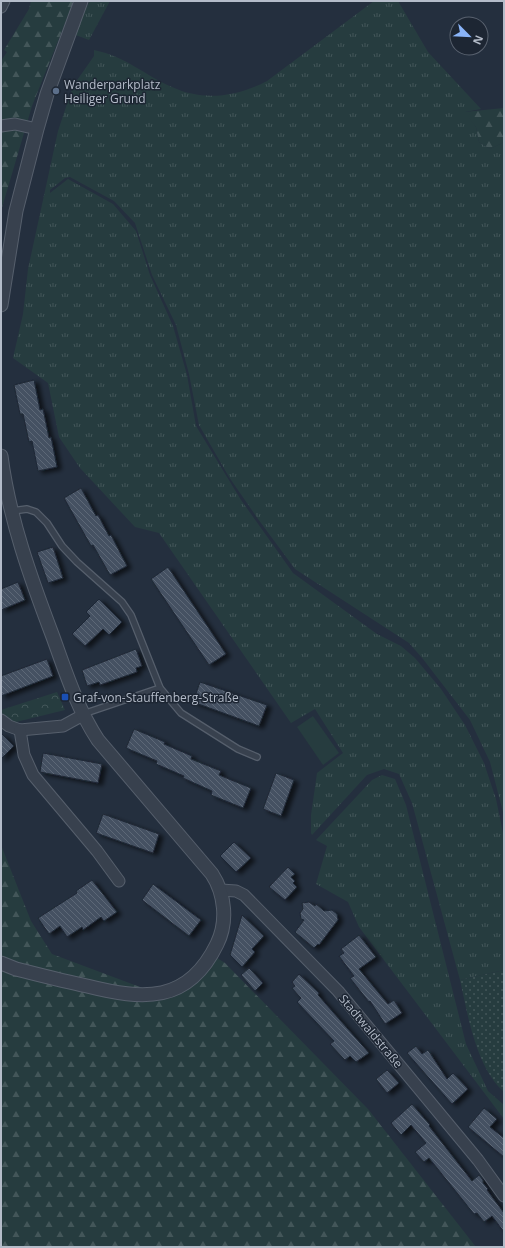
<svg xmlns="http://www.w3.org/2000/svg" width="505" height="1248" viewBox="0 0 505 1248" font-family="'Open Sans',sans-serif">
<style>
.grass{fill:url(#grass-tufts)}
.forest{fill:url(#forest-firs)}
.park{fill:url(#park-crowns)}
.garden{fill:url(#garden-dots)}
.pitch{fill:#263c3f}
.building{fill:url(#building-back-hatch);stroke:#1f2835;filter:url(#shadow)}
.lines{fill:none;stroke-linecap:round;stroke-linejoin:round}
.service-casing{stroke:#565f6c;stroke-width:8}
.minor-casing{stroke:#565f6c;stroke-width:13}
.tertiary-casing{stroke:#565f6c;stroke-width:15}
.service{stroke:#38414e;stroke-width:5.5}
.minor{stroke:#38414e;stroke-width:11}
.tertiary{stroke:#38414e;stroke-width:13}
.service-dot{fill:#5c6f8a;stroke:#1d2633;stroke-width:1.5}
.transit-dot{fill:#1a4fb4;stroke:#1d2633;stroke-width:1.5}
.labels{text-anchor:middle;dominant-baseline:central;stroke-width:3;stroke-linejoin:round;paint-order:stroke}
.poi-label{font-size:12px;fill:#b4bcc9;stroke:#1d2633;text-anchor:start}
.street-label{font-size:12px;fill:#b4bcc9;stroke:#1d2633}
</style>
<defs>
<pattern id="grass-tufts" width="24" height="20" patternUnits="userSpaceOnUse"><rect width="24" height="20" fill="#263c3f"/><path d="M3 7l-1-3M5 7V3M7 7l1-3M15 17l-1-3M17 17v-4M19 17l1-3" fill="none" stroke="#435659"/></pattern>
<pattern id="forest-firs" width="22" height="20" patternUnits="userSpaceOnUse"><rect width="22" height="20" fill="#263c3f"/><path d="M5 1l3.5 6h-7zM16 11l3.5 6h-7z" fill="#435659"/></pattern>
<pattern id="park-crowns" width="20" height="18" patternUnits="userSpaceOnUse"><rect width="20" height="18" fill="#263c3f"/><path d="M2 6a3 3 0 1 1 6 0M12 15a3 3 0 1 1 6 0" fill="none" stroke="#435659"/></pattern>
<pattern id="garden-dots" width="8" height="8" patternUnits="userSpaceOnUse"><rect width="8" height="8" fill="#263c3f"/><path d="M2 2h.1M6 6h.1" fill="none" stroke="#435659" stroke-width="1.8" stroke-linecap="round"/></pattern>
<pattern id="building-back-hatch" width="6" height="6" patternUnits="userSpaceOnUse"><rect width="6" height="6" fill="#455162"/><path d="M-1 5l2 2M0 0l6 6M5-1l2 2" fill="none" stroke="#5d6877"/></pattern>
<filter id="shadow"><feDropShadow dx="4.5" dy="2.5" stdDeviation="2" flood-color="#0009"/></filter>
</defs>
<rect width="100%" height="100%" fill="#242f3e"/>
<g class="grass">
<path d="M90 1H110L89 40 73 34 81 17Z"/>
<path d="M374 1H398L428 52 481 109 465 112 476 127 479 142 490 149 504 142V816L490 762 470 720 423 659 409 643 295 569 258 519 229 477 199 425 189 374 176 325 152 275 135 223 114 201 70 177 65 178 50 190V193L68 179 113 204 136 231 150 275 173 326 187 375 196 426 241 500 293 573 377 634 401 646 415 658 441 689 465 725 484 763 496 799 504 838V970L460 980 412 803 399 774 384 769 367 775 312 835 311 833V815L317 773 343 753 315 709 291 723 159 533 135 527 80 468 59 437 48 383 13 358 23 314 28 269 58 131 73 86 94 56V50C127 57 144 75 172 87 204 102 238 96 267 81Z"/>
<path d="M382 775 395 779 406 805 466 1044 488 1091 504 1105V1119L359 927 348 902 316 884 327 846 316 840 372 780Z"/>
</g>
<g class="forest">
<path d="M31 1H74L32 106 1 211V61L7 52 4 50 29 9Z"/>
<path d="M504 108V142L490 149 479 142 476 127 464 112Z"/>
<path d="M1 845 31 921 52 954 148 990 165 986 183 976 194 967 206 951 225 963 368 1109 476 1247H1Z"/>
</g>
<path class="park" d="M57 692 65 710 12 723 1 714V710Z"/>
<path class="garden" d="M504 970V1092C476 1067 468 1016 460 980Z"/>
<path class="pitch" d="M313 716 339 753 323 765 297 727Z"/>
<g class="building">
<path d="M34 380 40 410 43 409 49 438 51 437 57 467 38 471 32 441 29 442 23 414H20L14 385Z"/>
<path d="M81 488 96 516 98 515 109 536 111 535 127 566 110 575 93 545 91 546 64 498Z"/>
<path d="M53 547 63 578 48 583 37 552Z"/>
<path d="M168 567 226 654 209 665 151 579Z"/>
<path d="M18 582 25 600 1 610V589Z"/>
<path d="M99 599 122 622 109 635 103 629 85 646 72 634 90 616 86 612Z"/>
<path d="M136 649 142 666 136 668 137 672 100 685 99 682 87 686 82 670Z"/>
<path d="M47 659 53 676 1 696V676Z"/>
<path d="M200 682 267 705 259 726 193 702Z"/>
<path d="M134 729 165 742 164 744 192 756 191 759 221 771 219 775 251 788 243 808 211 795 212 791 183 778 184 776 156 764 157 761 126 748Z"/>
<path d="M1 733 14 746 1 759Z"/>
<path d="M43 753 102 764 98 783 40 772Z"/>
<path d="M276 773 294 780 281 816 263 809Z"/>
<path d="M103 814 159 834 153 853 96 833Z"/>
<path d="M234 842 251 858 236 872 220 856Z"/>
<path d="M288 867 295 874 291 877 295 881 293 883 297 887 285 900 269 887Z"/>
<path d="M92 880 117 912 104 921 101 917 83 930 82 927 67 937 60 926 49 934 38 918 77 893 76 891Z"/>
<path d="M153 884 201 920 189 936 142 900Z"/>
<path d="M309 902 315 906 316 904 324 911 332 910 337 914 338 920 319 945 318 944 314 948 295 932 304 920 301 919 300 913 303 909 302 903Z"/>
<path d="M242 915 264 936 252 949 255 952 242 967 230 955Z"/>
<path d="M359 935 376 957 359 969 388 1004 394 1000 402 1013 385 1024 370 1001 369 1002 350 978 354 976 339 956 344 953 341 949Z"/>
<path d="M249 968 263 983 255 991 241 975Z"/>
<path d="M299 974 319 993 318 995 369 1053 356 1062 350 1056 345 1060 330 1044 334 1041 297 1002 301 998 292 988 295 986 292 982Z"/>
<path d="M416 1046 422 1054 428 1050 447 1079 453 1073 468 1089 452 1104 407 1053Z"/>
<path d="M387 1070 399 1083 387 1093 376 1079Z"/>
<path d="M412 1104 430 1125 429 1126 472 1181 479 1175 483 1180V1183L488 1189 487 1190 504 1213V1232L492 1216 484 1222 477 1213 474 1214 429 1158 424 1162 415 1152 426 1143 411 1125 401 1135 391 1123Z"/>
<path d="M484 1108 497 1119 490 1127 504 1138V1157L468 1127Z"/>
</g>
<g class="lines">
<defs>
<g id="service">
<path d="M12 511 27 509 36 512 47 523 62 546 77 562 122 602 131 615 160 688 181 713 238 749 257 757"/>
<path d="M83 714 160 688"/>
</g>
<g id="minor">
<path d="M1 7 4 1"/>
<path d="M1 126 15 124 37 129"/>
<path d="M1 720 9 726 20 730 63 726 83 715"/>
<path d="M20 730 24 755 33 775 97 851 119 881"/>
<path d="M221 890 236 891 244 895 338 991 478 1160 504 1196"/>
</g>
<g id="tertiary">
<path d="M1 305 16 211 37 129 47 94 81 1"/>
<path d="M1 456C9 518 31 579 53 637 66 673 77 708 98 740L212 874C225 894 228 922 217 944 188 1004 143 1000 87 986 63 981 40 975 16 969L1 963"/>
</g>
</defs>
<use href="#service" class="service-casing"/>
<use href="#minor" class="minor-casing"/>
<use href="#tertiary" class="tertiary-casing"/>
<use href="#service" class="service"/>
<use href="#minor" class="minor"/>
<use href="#tertiary" class="tertiary"/>
</g>
<circle class="service-dot" cx="56" cy="91" r="4"/>
<rect class="transit-dot" x="61" y="693" width="8" height="8" rx="2"/>
<g class="labels">
<g class="poi-label">
<text x="64" y="84">Wanderparkplatz<tspan x="64" dy="14">Heiliger Grund</tspan></text>
<text x="73" y="697">Graf-von-Stauffenberg-Straße</text>
</g>
<g class="street-label">
<text transform="translate(371 1031) rotate(50)">Stadtwaldstraße</text>
</g>
</g>
<rect width="505" height="1248" fill="none" stroke="#b4bcc9" stroke-width="4"/>
<g transform="translate(469 36) rotate(114)"><circle r="19" fill="#1d2633" stroke="#59626f"/>
<path d="M0-3L7 15L0 10L-7 15Z" fill="#8ab4f8"/>
<text y="-6" font-size="11" font-weight="bold" text-anchor="middle" fill="#b4bcc9">N</text>
</g>
</svg>
